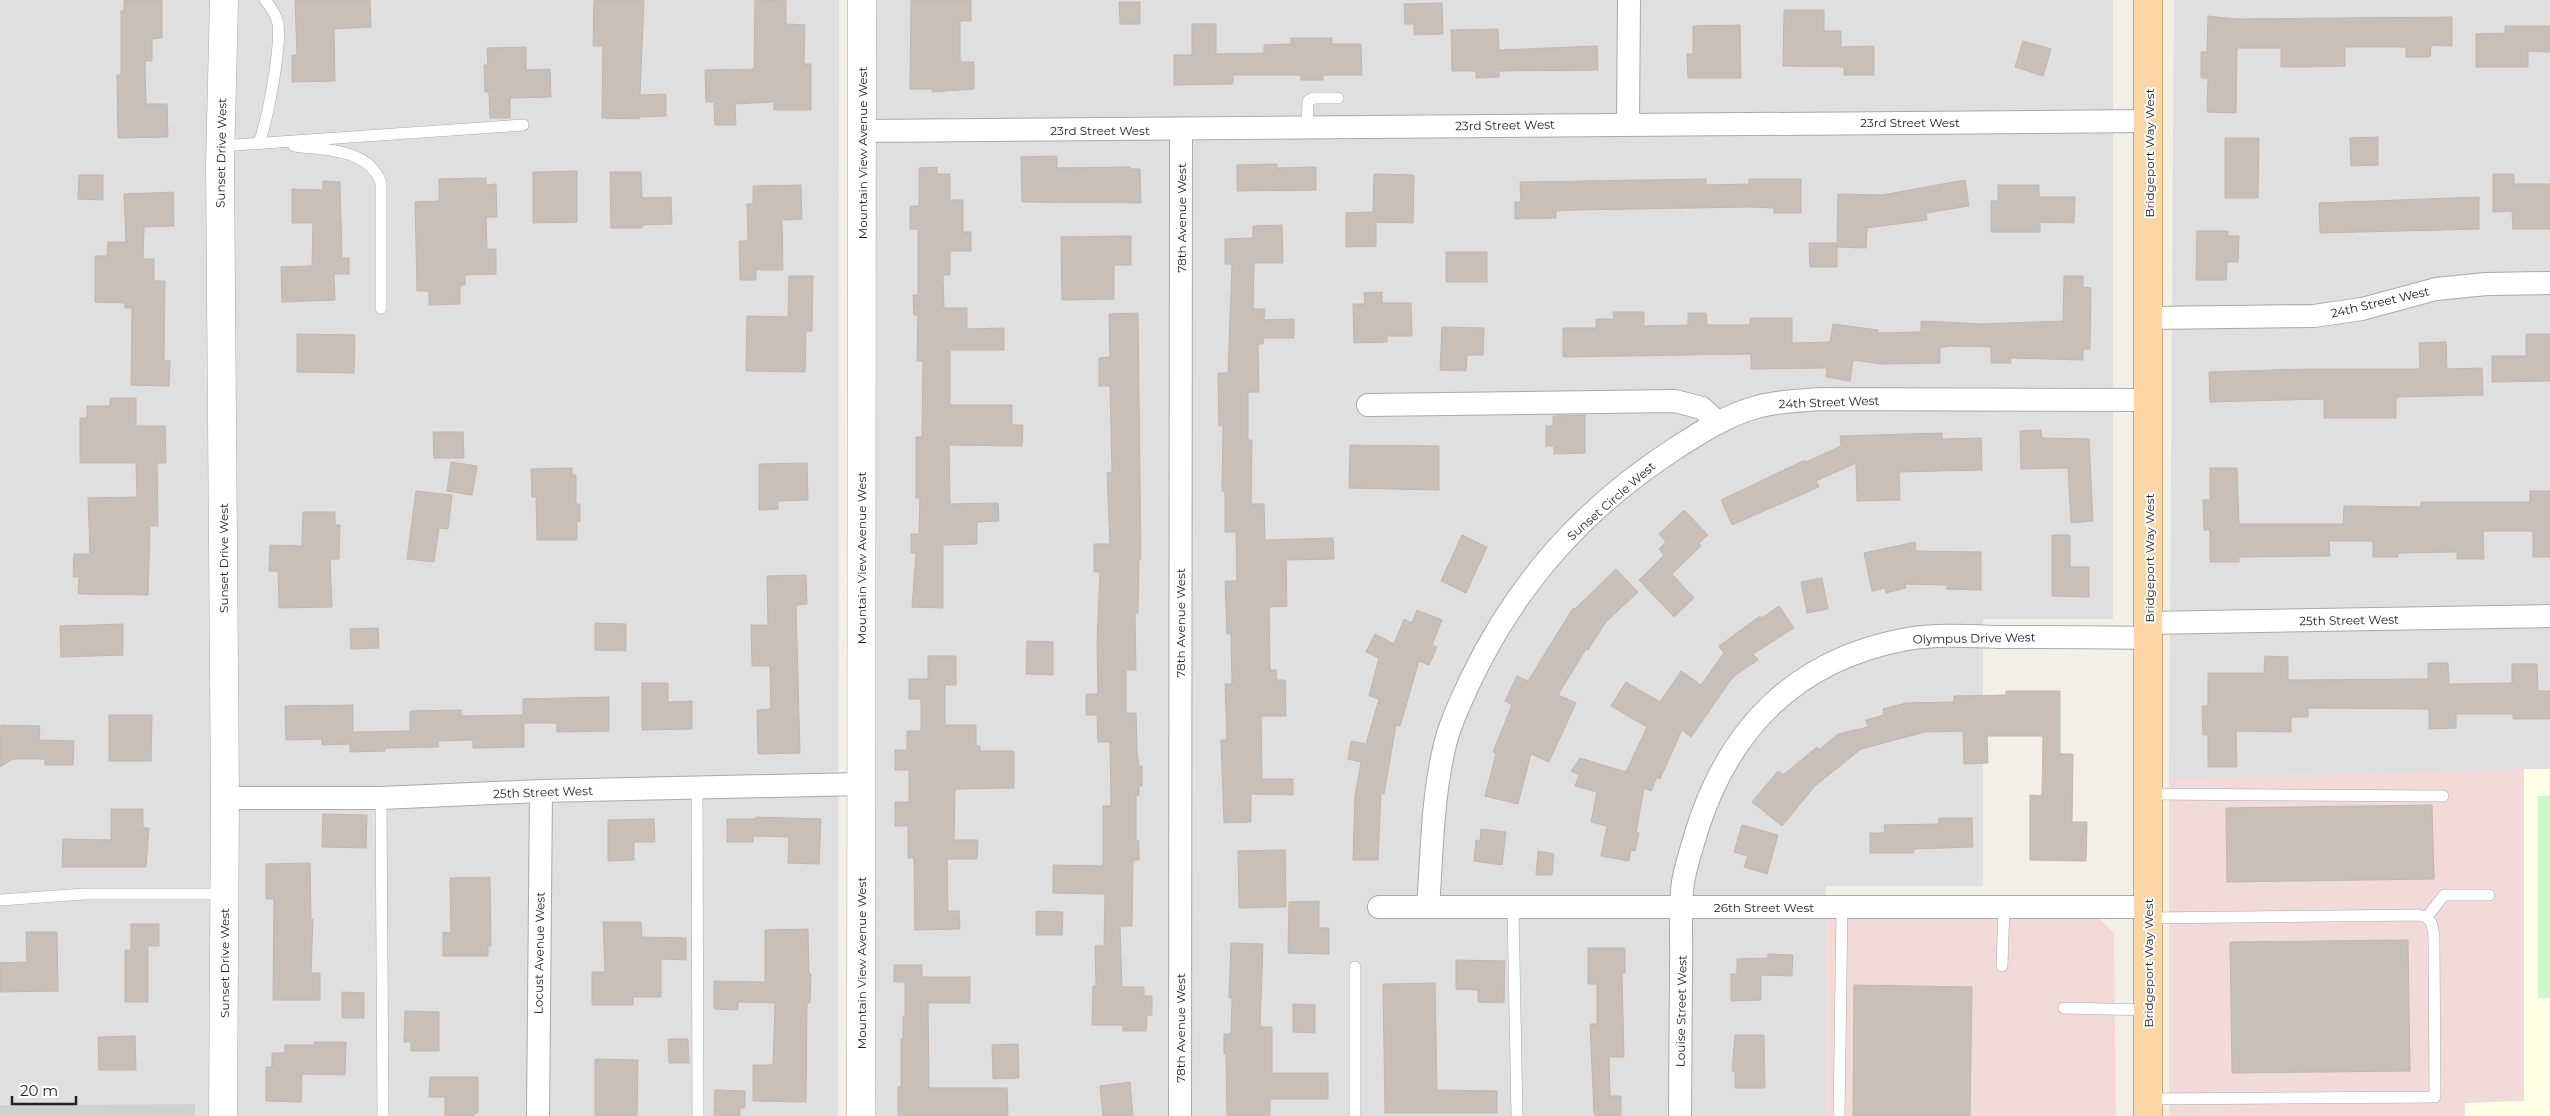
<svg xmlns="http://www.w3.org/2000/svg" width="2550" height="1116" viewBox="0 0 2550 1116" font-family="Montserrat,sans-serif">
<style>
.residential{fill:#e0dfdf}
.commercial{fill:#f2dad9}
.education{fill:#ffffe5}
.religious{fill:#d0d0d0}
.park{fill:#c8facc}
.building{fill:#c7bfb8;stroke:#c4b6ab}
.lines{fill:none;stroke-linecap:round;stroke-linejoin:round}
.service-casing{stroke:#a9a9a9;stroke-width:12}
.minor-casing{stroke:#a9a9a9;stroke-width:24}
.tertiary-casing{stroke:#a9a9a9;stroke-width:29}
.primary-casing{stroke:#a06b00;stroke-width:29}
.service{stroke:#fff;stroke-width:11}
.minor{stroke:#fff;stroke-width:22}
.tertiary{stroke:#fff;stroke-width:28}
.primary{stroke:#fcd6a4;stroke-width:28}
.labels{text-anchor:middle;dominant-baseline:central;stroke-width:4;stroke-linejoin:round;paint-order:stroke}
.street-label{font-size:12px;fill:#222;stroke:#fff}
</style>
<rect width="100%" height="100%" fill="#f2efe9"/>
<g class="residential">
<path d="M0 0H839L838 1116H195V1104L0 1105Z"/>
<path d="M875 0H2113V619H1983V886H1826V1116H876Z"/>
<path d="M2174 0H2550V769L2169 779Z"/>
</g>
<g class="commercial">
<path d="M2524 769V1102L2466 1103 2465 1116H2169V779Z"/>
<path d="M2096 916 2114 933 2116 1116H1826V918Z"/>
</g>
<path class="education" d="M2524 769H2550V1116H2465V1103L2524 1101Z"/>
<path class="religious" d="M195 1104V1116H0V1105Z"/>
<rect class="park" x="2538" y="796" width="12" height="202"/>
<g class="building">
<path d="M124 0H162V38L152 39V61H145L146 104H167L168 137 118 138 117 75H121V11H124Z"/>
<path d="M295 0H370L371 27 334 29 335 81 292 82V55H297Z"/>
<path d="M594 0H644L640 95 666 94V116L639 117V119L602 118 603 46H593Z"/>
<path d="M755 0 786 1V24L805 25 804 64H811V110H774V102L735 104 736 125H715L714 102H706L705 70 754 69Z"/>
<path d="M911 0H971V21H960V60L962 62H974V89L932 92V89H910Z"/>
<path d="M1119 2H1140V24H1120Z"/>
<path d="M1442 3 1443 34 1414 35V24H1405L1404 4Z"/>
<path d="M1784 10H1824V31H1841V47L1874 46V75H1844V67L1783 66Z"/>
<path d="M2208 16 2237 19 2452 17V46L2431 45 2430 57H2406V47H2345V66L2311 67H2281V48H2237L2236 113 2207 112 2208 78H2201V52H2207Z"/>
<path d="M1192 24H1216V54L1264 53V45L1291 44V38H1332V44H1361L1362 75H1323V80H1301V75H1233V84L1174 85V55H1192Z"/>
<path d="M1740 25 1741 78H1688L1687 54H1693V26Z"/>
<path d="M2505 26H2550V52L2528 51V67H2476V34L2505 33Z"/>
<path d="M1498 29 1499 50 1597 46 1598 70 1499 71V77L1476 78V71H1452L1451 30Z"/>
<path d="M2023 41 2051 49 2043 76 2015 67Z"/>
<path d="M526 47V70L550 69 551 97 510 98V118H490L489 92H485L484 65H488L487 48Z"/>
<path d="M2378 137V165L2351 166 2350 138Z"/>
<path d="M2225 138H2259L2258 198H2225Z"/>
<path d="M1057 156V168L1130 167V169H1140L1141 203 1022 202 1021 157Z"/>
<path d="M1277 164V168L1316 167V190L1237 191V165Z"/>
<path d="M937 167V174H950V200H963V232H971V251H950V275H943L944 308H967V329L1004 328V350H950V405H1012V425H1023L1022 446 949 445 950 504 998 503 999 521 977 522V544L943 545V608L912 607 916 553H911V534H919L920 498H916V437H922L923 361H917L918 315H914L913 295H918V229H910V206H919V168Z"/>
<path d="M577 171V222L533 223V172Z"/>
<path d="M610 172H641L642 198 671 197 672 224 642 225V228H611Z"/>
<path d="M1374 174 1414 175 1413 223 1376 222V246L1346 247V213L1373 212Z"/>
<path d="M2493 174H2514V184H2550V229H2513L2512 211 2493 212Z"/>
<path d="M79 175H103V200L78 199Z"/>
<path d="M486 178V185L496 184 497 217H486L487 249H496V274L465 275V285H460V304L429 305V291H417L415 202 439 201V179Z"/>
<path d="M1706 179V185L1749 184V179H1801V213H1774V208L1749 207 1574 210 1556 211V218L1515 219V202H1521L1520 182Z"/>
<path d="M1965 180 1969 206 1926 213 1927 220 1867 228 1866 248 1837 247 1838 194 1882 195Z"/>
<path d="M323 181 340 182 342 258H349V274H334L335 300 282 302 281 267 312 266 313 223H292V189L323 190Z"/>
<path d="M801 185 802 219 782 220 783 270H756V280H740L739 241H748L747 204H753V186Z"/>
<path d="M1998 185H2039V197H2075L2074 223 2040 222V232H1991V201H1998Z"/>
<path d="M173 192 174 226 144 227 143 259H154V281H165L164 361H170L169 386 131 385 132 308H125V303L95 302V256H107L108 242H126L124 194Z"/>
<path d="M2479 197V229L2320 233 2319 203Z"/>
<path d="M1282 225 1283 263H1254L1253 309H1265L1264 320 1294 319V338H1264L1263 344H1258L1259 392H1248V440H1252L1251 504H1264L1265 540 1333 538 1334 559 1286 560 1287 606 1269 607 1270 670H1276L1277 680H1285L1286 716H1261L1262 779H1293V795L1251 794V822L1224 823 1221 740H1227L1225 684H1232L1231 634H1227L1225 581H1237L1236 532H1225V491H1222L1223 426H1219L1218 373H1228L1232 264H1225V239L1253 238V226Z"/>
<path d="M2197 231H2228V236H2239L2238 262H2227L2226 280H2196Z"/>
<path d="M1131 236V265H1114V299L1062 300 1061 237Z"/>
<path d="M1809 243H1837V267H1810Z"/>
<rect x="1446" y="252" width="41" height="30"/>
<path d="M789 276H813L812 331H806L805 372 746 371 747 316 788 317Z"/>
<path d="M2064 276H2083V287L2091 288 2090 349H2083V360L2010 358 2011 363H1991V347L1948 346 1940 348V363L1882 364 1853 360 1850 381 1826 377 1827 368 1751 369V354L1563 357V328H1596V319H1614L1613 312H1644V326L1688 325V313H1706L1707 325H1750V318H1792V343L1830 342 1833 324 1878 330V333L1921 332V321L1982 324 2063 321Z"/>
<path d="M1382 292V303H1411L1412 336H1387V342L1354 343 1353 304H1365L1364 293Z"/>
<path d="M1138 313 1141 559H1139L1138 613H1135L1136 670H1126V713H1136L1137 751 1139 766H1142V786H1139V795H1136V841H1139V860H1133L1132 926H1120L1122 987H1144V996H1152V1015H1147L1146 1031H1123V1025H1092L1093 986H1096L1095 946H1104L1105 894 1053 893V865L1103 866V806H1111L1110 742H1098L1097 715H1086V694H1098L1097 642 1100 572H1094V544H1110L1107 473 1112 472 1110 386H1099V358L1110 357 1109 314Z"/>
<path d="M1442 327 1484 328 1483 355H1467L1466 371 1440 370Z"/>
<path d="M297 334 355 335 354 373 297 372Z"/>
<path d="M2526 334H2550V381L2492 382V356H2526Z"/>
<path d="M2446 342 2447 369 2482 368 2483 395 2396 397V418H2324V399L2210 402 2209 372 2306 369H2420L2419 343Z"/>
<path d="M110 398H136V426H165L166 463H157L158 526H150L148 595 78 594 79 577H73L74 554H90L88 498 137 497 136 463H80V418H87V406H110Z"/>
<path d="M1585 415V453L1554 454V446H1546V426H1553V416Z"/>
<path d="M2041 430 2042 438 2089 439 2093 521 2071 523 2068 468 2021 469 2020 431Z"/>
<path d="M433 432H463L464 458H434Z"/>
<path d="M1942 433V439L1981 438 1982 470 1899 472 1900 500 1857 501 1856 463 1816 481 1819 487 1732 525 1721 500 1805 460 1806 462 1841 446 1840 436Z"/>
<path d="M1350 445 1439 446V490L1349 488Z"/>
<path d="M451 462 477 466 472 495 447 491Z"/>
<path d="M807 463 808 500 778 501V509L759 510V464Z"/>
<path d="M572 468V475H576V504H580V521H577V540H537L536 497H532L531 469Z"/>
<path d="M2210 468H2237L2239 524H2343L2344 506 2421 507V502H2530V491H2550V557H2533V531H2483L2484 559H2457V552L2398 553V557H2373V541H2329L2330 556 2239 557V562H2210V530H2204L2203 500H2210Z"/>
<path d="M416 491 452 495 448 529 439 528 434 562 407 559Z"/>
<path d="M1684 510 1708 535 1699 543 1701 546 1672 574 1694 598 1674 617 1639 580 1664 555 1659 549 1666 542 1659 534Z"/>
<path d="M303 512H335V525H340L339 559H330L332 607 279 608 278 571H269L270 545 302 546Z"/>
<path d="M1462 535 1487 547 1466 593 1441 581Z"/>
<path d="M2052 535H2070V567H2089V597L2052 596Z"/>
<path d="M1915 542 1916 551 1981 552V590L1947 589V585L1905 584 1906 588 1886 593 1885 588 1872 591 1864 553Z"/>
<path d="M1616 569 1638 592 1606 622 1588 650 1586 649 1558 695 1576 703 1549 762 1531 754 1518 804 1485 796 1496 753 1493 752 1512 705 1505 701 1517 676 1528 681 1573 608 1575 609Z"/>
<path d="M806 575 807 604 796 605 800 753 758 754 757 710 771 709 770 666H752L751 625H768L767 576Z"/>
<path d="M1822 578 1828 609 1807 613 1801 582Z"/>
<path d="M1779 606 1794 628 1753 654 1758 660 1733 677 1691 737 1682 730 1660 779 1657 777 1651 791 1644 788 1636 833H1639L1635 851 1631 850 1629 861 1601 856 1607 826 1591 822 1597 792 1575 786 1579 775 1571 771 1580 758 1626 772 1647 727 1611 706 1626 682 1660 702 1681 671 1701 685 1724 653 1719 646 1760 616 1762 618Z"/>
<path d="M1417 610 1442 620 1432 645 1437 647 1429 665 1419 661 1400 726 1396 725 1384 794 1381 793 1378 860H1353L1355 796 1361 762 1348 759 1351 741 1366 744 1379 699 1369 696 1379 658 1366 652 1375 634 1394 644 1404 619 1412 623Z"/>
<path d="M595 623 626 624V651L595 650Z"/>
<path d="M123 624V655L61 657 60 626Z"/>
<path d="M378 628 379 648 351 649 350 629Z"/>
<path d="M1027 641 1053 642V675L1026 674Z"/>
<path d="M928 656H956V685H945V725H976V746H980V751H1014V788L955 789 954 840H978L977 859H947L948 911H959L960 929 915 930 914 858H908V826H895V802H909V770H895V750H907V731H921V699H909V679H928Z"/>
<path d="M2265 656 2288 657V680L2428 679V663H2448L2449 684 2512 683V664H2537L2538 691H2550V719H2513V714H2456V728L2429 729V709L2308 708V717H2291V732L2236 731 2237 767H2208V735H2203L2202 706H2208V673H2264Z"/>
<path d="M642 683H668V702L692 701V729L642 730Z"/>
<path d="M2006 691H2060V754H2073L2072 822H2087L2086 861 2030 860V795L2042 796 2043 736H1987L1988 763 1964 764 1963 731 1925 732 1861 749 1815 786 1782 826 1752 802 1778 771 1783 775 1817 747 1819 750 1838 734 1868 727 1866 720 1884 715 1883 709 1906 703 1954 702V696L2006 695Z"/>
<path d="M609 697V731L557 732V723H524V747L473 748V740L438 741 439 747 385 748V751L350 752V744L322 745V739L286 740 285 706 353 705V732L410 731V711L461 710V716L523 715V699Z"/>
<path d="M109 715H152L151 761H109Z"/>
<path d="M1 725 40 726 39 740 74 741 73 765H45V759H13L0 767Z"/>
<path d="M2432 805 2434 879 2227 882 2226 808Z"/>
<path d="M111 809H143V828H149L146 867H62L63 839 111 840Z"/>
<path d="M323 814 367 815 366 848 322 847Z"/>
<path d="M756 817 821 819 819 864 788 863 789 837 753 836V842H727V819H756Z"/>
<path d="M1939 818H1972L1973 847 1914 849V853H1870V833H1885L1884 825 1939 824Z"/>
<path d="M654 819 655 842H634V860L608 861V820Z"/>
<path d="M1742 825 1778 835 1767 874 1744 867 1748 856 1734 852Z"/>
<path d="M1481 829 1506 832 1502 865 1474 861 1476 840 1480 841Z"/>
<path d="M1285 850 1286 907 1239 908 1238 851Z"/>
<path d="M1538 851 1554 854 1552 875H1536Z"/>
<path d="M310 863 311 919H313L311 973H320V1000H273L274 899H266V864Z"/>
<path d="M490 877 491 946H488V956H443V932L451 933 450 878Z"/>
<path d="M1319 901V928H1329V954L1288 953 1289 902Z"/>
<path d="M1036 911 1063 912 1062 935H1036Z"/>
<path d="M603 922H641L642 937 686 938V960L661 959V997H633V1005H592V972H605Z"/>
<path d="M131 924H159V946H148V1002H125V950H131Z"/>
<path d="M808 929 809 974H811L810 1003H807L806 1102 753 1101V1065H773L775 1003 738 1002V1010L714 1009V981L765 982V930Z"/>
<path d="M26 932H57L58 991 0 992V963L27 962Z"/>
<path d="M2408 940 2410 1071 2232 1073 2230 942Z"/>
<path d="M1231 943 1263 944 1260 1027H1272V1073H1328V1099H1270V1116H1227L1226 1054H1224V1034H1231L1232 998H1229Z"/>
<path d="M1588 948H1625V973H1622L1624 1057H1609L1610 1096H1621V1116H1595L1594 1113 1590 1024H1597V984H1588Z"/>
<path d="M1768 954 1793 955 1792 976 1761 975V1000L1731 1001V974H1737V959L1768 958Z"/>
<path d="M1456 960 1505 961 1504 1003 1478 1002V990L1456 989Z"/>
<path d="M894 965H922V977H970V1003H928L929 1088H1007L1008 1116H898V1087H901V1039H903V1016H905V982H894Z"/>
<path d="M1435 983 1437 1090 1497 1091V1113H1385L1383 984Z"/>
<path d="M1854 985 1972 987 1970 1116H1853Z"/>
<path d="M342 992 364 993V1018H342Z"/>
<path d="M1293 1004 1315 1005V1033L1293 1032Z"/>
<path d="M405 1011 439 1012V1051H411V1042H404Z"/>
<path d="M1735 1035H1764L1765 1088H1735V1071H1732Z"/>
<path d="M135 1036 136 1070H99L98 1037Z"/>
<path d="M668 1039H688L689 1063H669Z"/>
<path d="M314 1042H346L345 1075 302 1074 301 1102 266 1101V1067H272V1053H285V1045H314Z"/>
<path d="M1018 1044 1019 1078 993 1079 992 1045Z"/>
<path d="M595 1059 638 1060 637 1116H595Z"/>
<path d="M430 1077H478V1113H474V1116H445V1097H429Z"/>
<path d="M1130 1082 1133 1116H1103L1100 1086Z"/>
<path d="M715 1090 745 1091V1108H740V1116H714Z"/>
</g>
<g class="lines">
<defs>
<g id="service">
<path d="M1307 128 1308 101 1314 98H1338"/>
<path d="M259 143C268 118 281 49 278 24 276 14 271 7 265 0"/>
<path d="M221 146 523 125"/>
<path d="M294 146C324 150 369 148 381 183V308"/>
<path d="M697 787 698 1116"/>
<path d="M2149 794 2443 796"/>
<path d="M381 798 383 1116"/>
<path d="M0 900 84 894H224"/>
<path d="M1513 907 1517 1116"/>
<path d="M2427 917 2444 895H2489"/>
<path d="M2002 966 2004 907"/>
<path d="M2064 1008 2148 1010"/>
<path d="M2148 1099 2435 1097 2434 938C2433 925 2432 918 2419 915L2148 918"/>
<path d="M1355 1116V967"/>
<path d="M1839 1116 1842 907"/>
</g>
<g id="minor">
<path d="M1628 123 1629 0"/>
<path d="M862 131 2148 121"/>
<path d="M2150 318 2314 316 2362 309 2436 289 2486 284 2550 283"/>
<path d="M1368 405 1675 401 1702 408 1718 423"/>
<path d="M2149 623 2550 616"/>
<path d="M225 798H381L541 791 861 784"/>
<path d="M1379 907H2148"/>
<path d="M1428 907C1432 854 1432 801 1444 749 1449 725 1461 701 1471 679 1518 581 1585 507 1676 448 1701 432 1727 415 1757 407 1777 401 1799 401 1820 399L2149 400"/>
<path d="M538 1116 541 791"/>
<path d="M1180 1116 1181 129"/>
<path d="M1680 1116C1680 1066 1681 1016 1681 966 1682 938 1679 910 1683 882 1686 865 1692 847 1697 830 1730 726 1798 659 1907 639 1937 634 1969 636 1999 637 2049 637 2099 637 2149 638"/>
</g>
<g id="tertiary">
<path d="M223 1116 225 798 220 165 224 0"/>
<path d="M861 1116 862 0"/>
</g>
<path id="primary" d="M2148 1116V0"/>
</defs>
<use href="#service" class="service-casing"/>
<use href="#minor" class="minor-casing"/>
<use href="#tertiary" class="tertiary-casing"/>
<use href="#primary" class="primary-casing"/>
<use href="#service" class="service"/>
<use href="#minor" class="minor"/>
<use href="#tertiary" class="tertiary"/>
<use href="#primary" class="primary"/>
</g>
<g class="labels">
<g class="street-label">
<text x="1910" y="122">23rd Street West</text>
<text transform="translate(1505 125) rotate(-1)">23rd Street West</text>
<text x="1100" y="130">23rd Street West</text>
<text transform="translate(221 153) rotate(-89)">Sunset Drive West</text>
<text transform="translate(862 153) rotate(-90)">Mountain View Avenue West</text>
<text transform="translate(2149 153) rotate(-90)">Bridgeport Way West</text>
<text transform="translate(1181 218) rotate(-90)">78th Avenue West</text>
<text transform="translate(2380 302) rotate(-13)">24th Street West</text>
<text transform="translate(1829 402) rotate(-2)">24th Street West</text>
<text transform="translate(1611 501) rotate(-41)">Sunset Circle West</text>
<text transform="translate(223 558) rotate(-90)">Sunset Drive West</text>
<text transform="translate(861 558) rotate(-90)">Mountain View Avenue West</text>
<text transform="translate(2149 558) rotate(-90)">Bridgeport Way West</text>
<text transform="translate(2349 620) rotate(-1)">25th Street West</text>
<text transform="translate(1180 623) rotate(-90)">78th Avenue West</text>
<text transform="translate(1974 638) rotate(-1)">Olympus Drive West</text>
<text transform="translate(543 792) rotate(-2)">25th Street West</text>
<text x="1764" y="907">26th Street West</text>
<text transform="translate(539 953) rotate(-89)">Locust Avenue West</text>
<text transform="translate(224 963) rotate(-90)">Sunset Drive West</text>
<text transform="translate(861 963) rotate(-90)">Mountain View Avenue West</text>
<text transform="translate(2148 963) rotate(-90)">Bridgeport Way West</text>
<text transform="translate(1681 1011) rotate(-89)">Louise Street West</text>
<text transform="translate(1180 1028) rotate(-90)">78th Avenue West</text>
</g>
</g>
<path d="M12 1096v8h64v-8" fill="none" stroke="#222222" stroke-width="2.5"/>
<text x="20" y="1096" font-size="15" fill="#222222" stroke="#ffffff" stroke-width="4" paint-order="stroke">20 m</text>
</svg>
